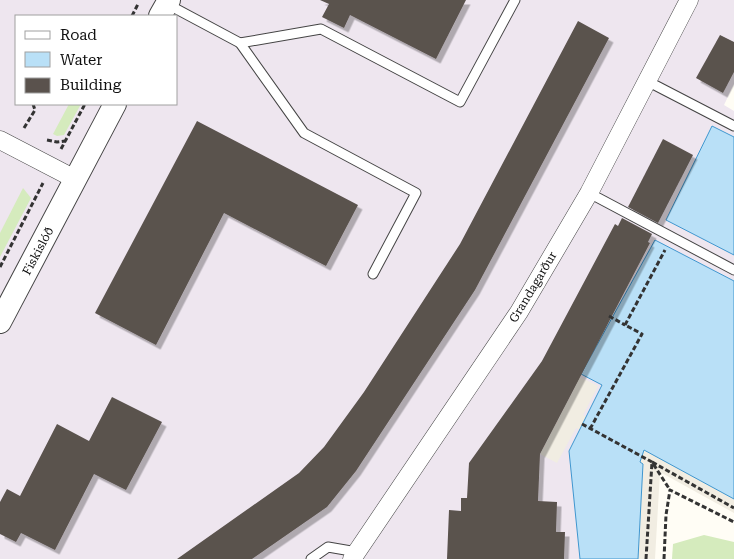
<svg xmlns="http://www.w3.org/2000/svg" width="734" height="559" viewBox="0 0 734 559" font-family="'Roboto Serif',serif">
<style>
.industrial{fill:#eee6ef;fill-rule:evenodd}
.green{fill:#d5ebbd}
.plaza{fill:#f1ede2}
.water{fill:#b9e0f7;stroke:#3f96cf}
.building{fill:#5a524d;filter:url(#shadow)}
.lines{fill:none;stroke-linecap:round;stroke-linejoin:round}
.service-casing{stroke:#444;stroke-width:11}
.minor-casing{stroke:#444;stroke-width:19}
.tertiary-casing{stroke:#444;stroke-width:24}
.path{stroke:#333;stroke-width:3;stroke-dasharray:5 2.5;stroke-linecap:butt}
.service{stroke:#fff;stroke-width:9}
.minor{stroke:#fff;stroke-width:18}
.tertiary{stroke:#fff;stroke-width:22}
.labels{text-anchor:middle;dominant-baseline:central;stroke-width:5;stroke-linejoin:round;paint-order:stroke}
.street-label{font-size:12px;fill:#111;stroke:#fff}
</style>
<defs>
<filter id="shadow"><feDropShadow dx="4.5" dy="4.5" stdDeviation="0" flood-color="#0004"/></filter>
</defs>
<rect width="100%" height="100%" fill="#fffdf5"/>
<path class="industrial" d="M0 0H734V84L724 105 734 111V137L712 126 666 219 734 255V281L655 240 582 375 602 385 569 451 638 559H0ZM16 16H176V104H16Z"/>
<g class="green">
<path d="M69 104H81L64 135 57 136 53 134Z"/>
<path d="M23 188 31 198 0 257V233Z"/>
<path d="M704 535 734 542V559H672L673 544Z"/>
</g>
<path class="plaza" d="M580 377 598 386 583 415 734 499V513L660 472 655 559H638L643 464 576 428 557 463 540 454Z"/>
<g class="water">
<path d="M712 126 734 137V255L666 220Z"/>
<path d="M655 240 734 281V499L644 450 640 462 643 464 638 559H580L569 451 602 385 581 374Z"/>
</g>
<g class="building">
<path d="M320 0H466L436 59 350 15 344 28 322 17 329 4Z"/>
<path d="M578 21 609 38 475 290 356 471 327 507 252 559H177L299 473 324 447 364 392 460 244Z"/>
<path d="M720 35 734 42V72L723 93 696 78Z"/>
<path d="M197 121 358 205 326 266 224 213 156 345 95 313Z"/>
<path d="M663 139 693 155 658 223 628 207Z"/>
<path d="M622 218 652 234 648 242 650 243 540 454 538 501 557 502 556 532H565L564 559H447L449 510 461 511V498H467L469 463 542 361 615 224 618 226Z"/>
<path d="M112 397 162 422 126 490 94 474 55 550 21 533 16 542 0 534V502L7 489 20 496 57 424 89 441Z"/>
</g>
<g class="lines">
<defs>
<g id="service">
<path d="M167 4 240 43 304 133 416 193 373 274"/>
<path d="M240 43 321 29 460 102 515 0"/>
<path d="M647 81 734 126"/>
<path d="M589 193 734 270"/>
<path d="M311 559 328 547 357 552"/>
</g>
<g id="minor">
<path d="M0 140 75 179"/>
<path d="M352 559 519 312 589 193 689 0"/>
</g>
<g id="tertiary">
<path d="M160 16 169 0"/>
<path d="M0 322 115 104"/>
</g>
</defs>
<use href="#service" class="service-casing"/>
<use href="#minor" class="minor-casing"/>
<use href="#tertiary" class="tertiary-casing"/>
<g class="path">
<path d="M132 16 138 4"/>
<path d="M24 128 35 110 33 104"/>
<path d="M47 140 57 142 65 141"/>
<path d="M61 149 85 104"/>
<path d="M0 267 43 183"/>
<path d="M609 316 625 325"/>
<path d="M582 424 652 462 670 490"/>
<path d="M590 429 642 334 625 325 665 250"/>
<path d="M646 559 652 462 734 508"/>
<path d="M664 559 666 515 670 490 734 522"/>
</g>
<use href="#service" class="service"/>
<use href="#minor" class="minor"/>
<use href="#tertiary" class="tertiary"/>
</g>
<g class="labels">
<g class="street-label">
<text transform="translate(38 251) rotate(-62)">Fiskislóð</text>
<text transform="translate(533 287) rotate(-59)">Grandagarður</text>
</g>
</g>
<rect x="15" y="15" width="162" height="90" fill="#ffffff" stroke="#a0a0a0"/>
<rect x="25" y="31" width="25" height="8" fill="#ffffff" stroke="#a0a0a0"/>
<text x="60" y="40" font-size="15" fill="#111111">Road</text>
<rect x="25" y="52" width="25" height="15" fill="#b9e0f7" stroke="#a0a0a0"/>
<text x="60" y="65" font-size="15" fill="#111111">Water</text>
<rect x="25" y="78" width="25" height="15" fill="#5a524d" stroke="#a0a0a0"/>
<text x="60" y="90" font-size="15" fill="#111111">Building</text>
</svg>
